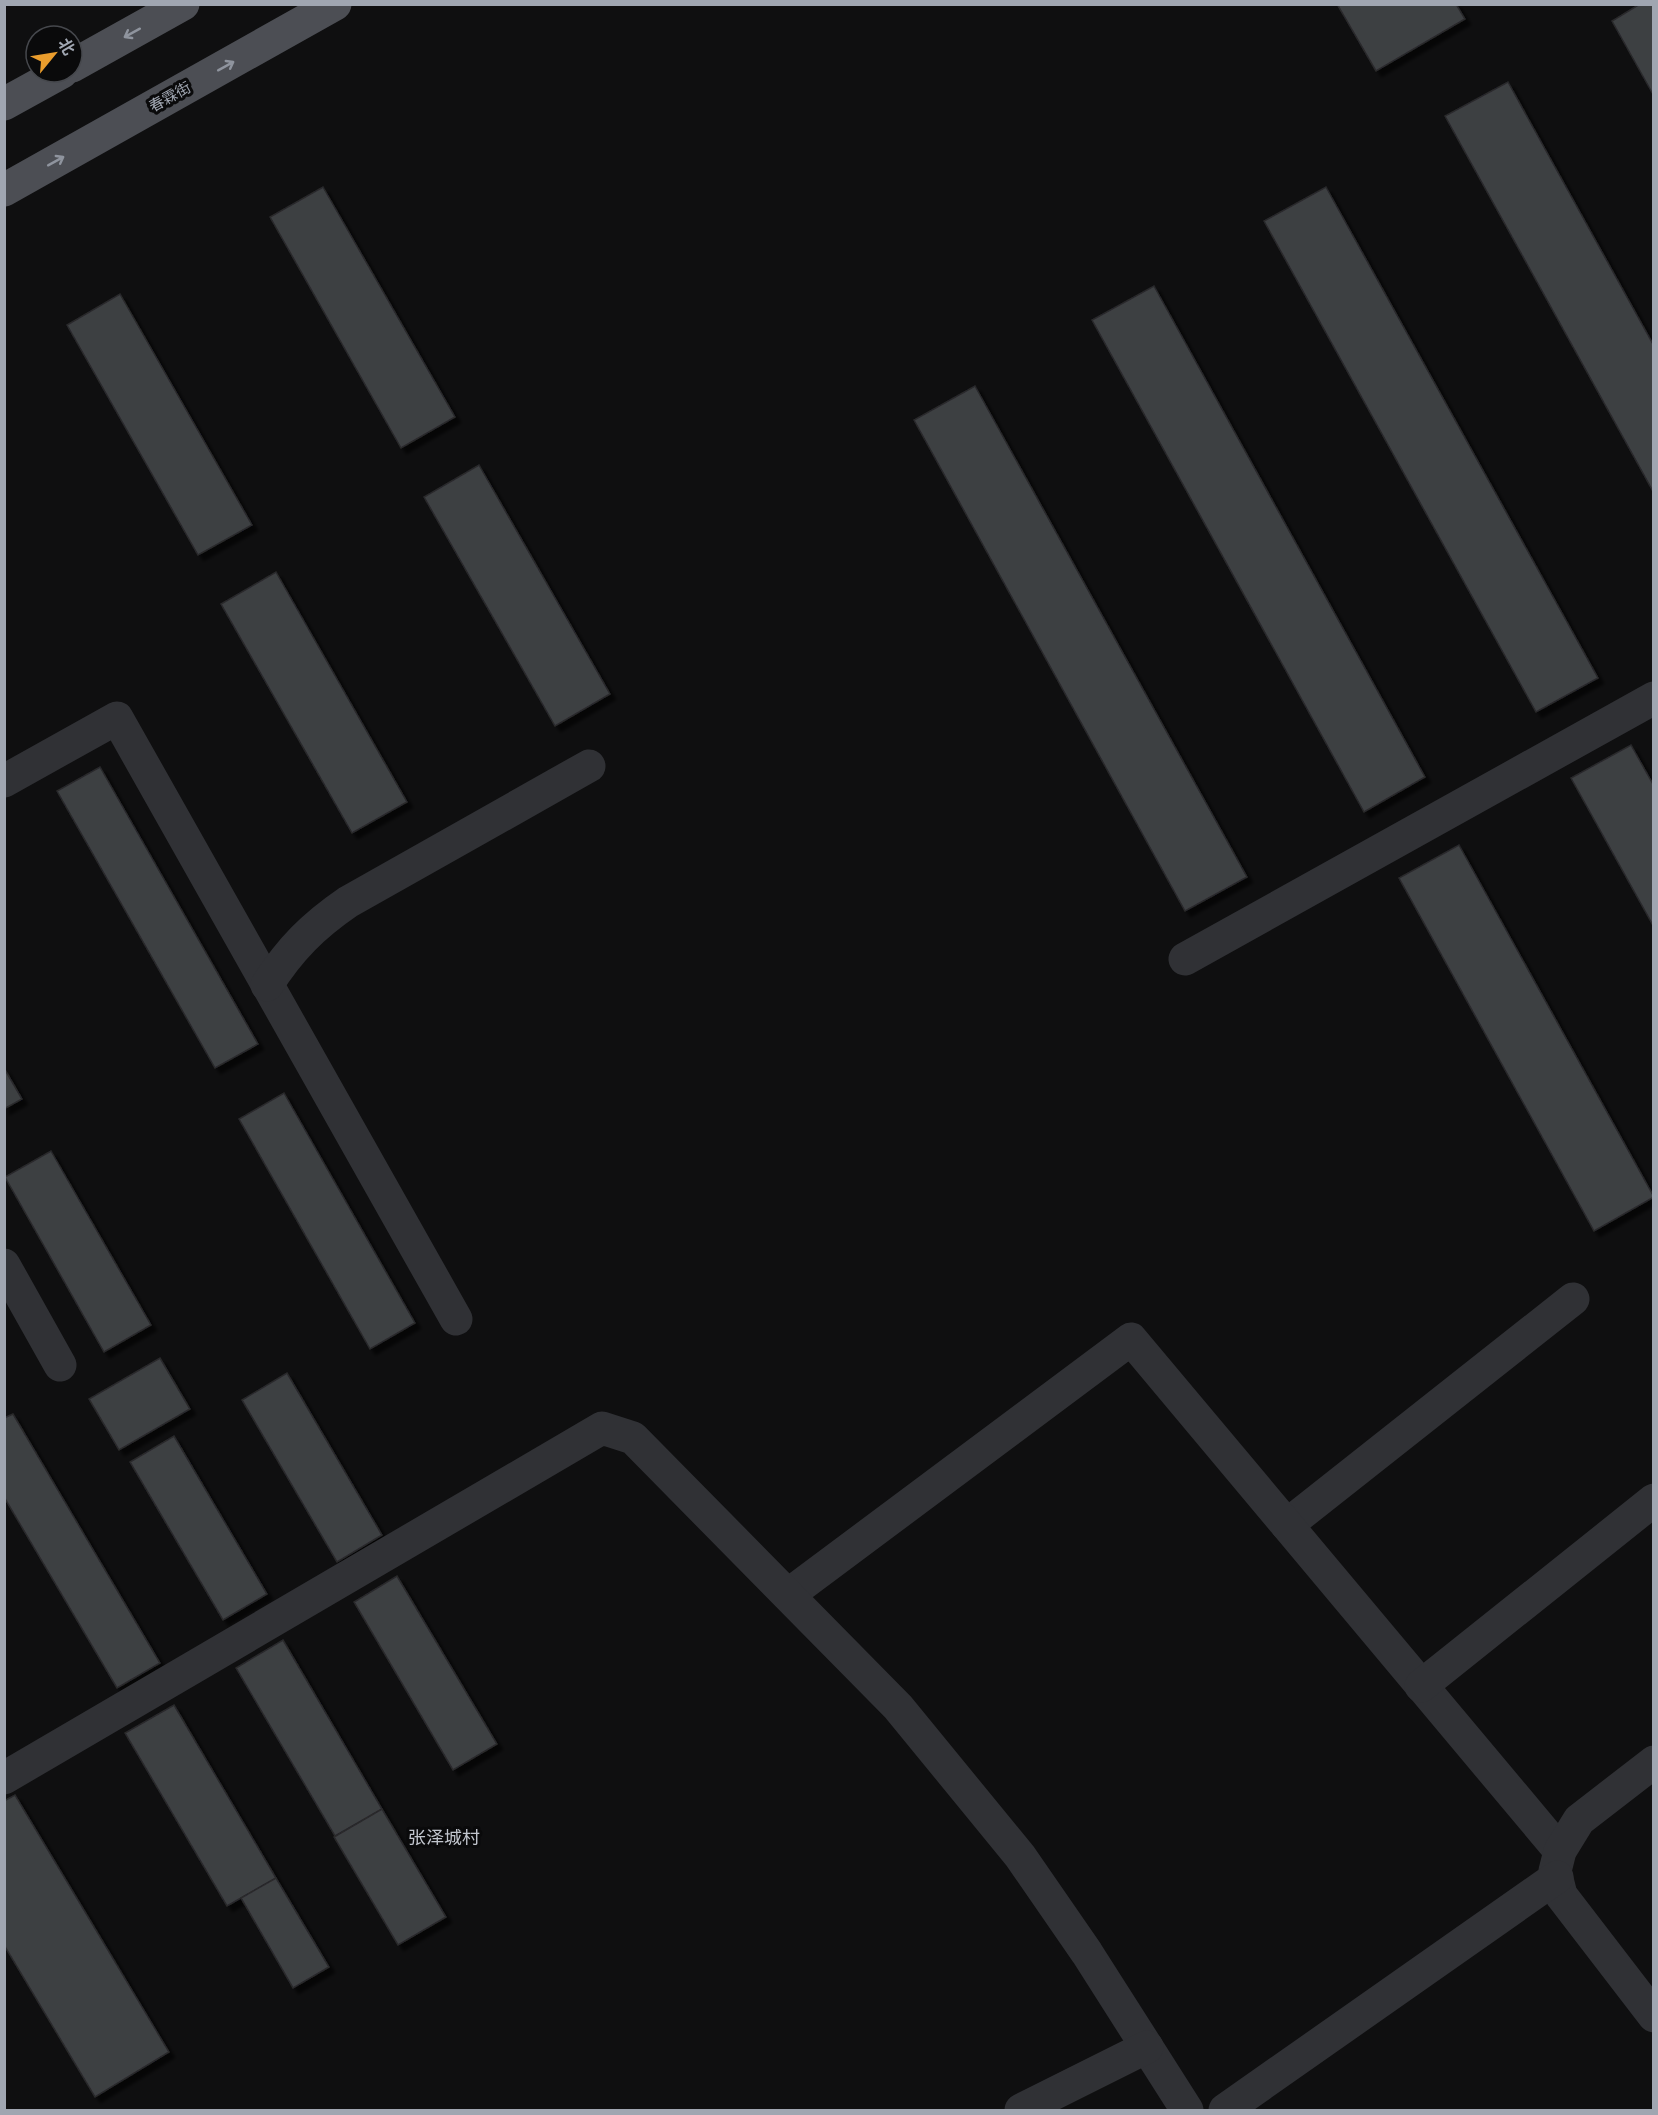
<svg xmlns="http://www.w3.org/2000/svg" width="1658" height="2115" viewBox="0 0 1658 2115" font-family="'Fira Sans Condensed','Noto Sans SC',sans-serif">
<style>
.building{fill:#3e3f43;stroke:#29292c;stroke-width:1.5;filter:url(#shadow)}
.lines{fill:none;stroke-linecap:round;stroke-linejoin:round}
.minor{stroke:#303135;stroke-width:33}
.major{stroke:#4c4e54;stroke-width:33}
.oneway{stroke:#8f949e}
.labels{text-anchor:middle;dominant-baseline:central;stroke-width:6;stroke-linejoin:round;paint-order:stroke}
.street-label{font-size:15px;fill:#a0a6b1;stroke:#0a0a0b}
.quarter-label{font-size:18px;fill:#c1c5cd;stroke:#0a0a0b}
</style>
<defs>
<filter id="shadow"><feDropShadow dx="5.5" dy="5.5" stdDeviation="1.5" flood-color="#0009"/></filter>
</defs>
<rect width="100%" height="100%" fill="#0f0f10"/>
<g class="building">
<path d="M1337 4H1456L1465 19 1376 71Z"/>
<path d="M1640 4H1654V96L1612 21Z"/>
<path d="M1508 82 1654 346V493L1445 116Z"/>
<path d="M323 187 455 417 401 448 270 217Z"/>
<path d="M1326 187 1598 678 1536 712 1264 221Z"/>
<path d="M1154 286 1425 777 1364 812 1092 320Z"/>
<path d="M120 294 252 525 198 555 67 325Z"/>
<path d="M975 386 1247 877 1185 911 914 420Z"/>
<path d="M479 465 610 694 555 726 424 497Z"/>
<path d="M276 572 407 802 352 833 221 604Z"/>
<path d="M1631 745 1654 786V927L1571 778Z"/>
<path d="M100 767 258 1044 215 1068 57 791Z"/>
<path d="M1459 845 1654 1197 1594 1231 1399 878Z"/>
<path d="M4 1068 22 1099 4 1109Z"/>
<path d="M284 1093 415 1323 370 1349 239 1119Z"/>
<path d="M51 1151 151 1325 104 1352 5 1177Z"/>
<path d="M160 1358 190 1409 119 1450 89 1399Z"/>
<path d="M287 1373 382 1535 337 1562 242 1400Z"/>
<path d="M13 1414 160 1663 117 1688 4 1497V1418Z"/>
<path d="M174 1436 267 1594 223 1620 130 1462Z"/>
<path d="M397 1576 497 1744 453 1770 354 1602Z"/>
<path d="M283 1640 382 1809 335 1836 236 1668Z"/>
<path d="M174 1705 276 1878 227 1906 125 1733Z"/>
<path d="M15 1795 169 2052 95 2097 4 1945V1801Z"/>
<path d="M382 1809 446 1917 398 1945 334 1837Z"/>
<path d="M276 1878 329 1967 293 1988 241 1898Z"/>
</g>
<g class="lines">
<g class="minor">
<path d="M4 781 117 718 456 1319"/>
<path d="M1185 959 1654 698"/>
<path d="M267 985C290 949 313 926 348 902L589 766"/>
<path d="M4 1265 60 1365"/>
<path d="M1287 1525 1573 1299"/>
<path d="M788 1595 1131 1339 1560 1851"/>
<path d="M1421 1686 1654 1500"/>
<path d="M1654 1762 1579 1820 1560 1851 1555 1871 1561 1895 1654 2016"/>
<path d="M4 1778 602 1428 633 1438 898 1707 1020 1856 1087 1953 1187 2110"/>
<path d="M1021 2110 1147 2047"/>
<path d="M1225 2110 1557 1877"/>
</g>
<g class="major">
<path d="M72 66 183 4"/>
<path d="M4 104 62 72"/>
<path d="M4 190 335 4"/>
</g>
</g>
<defs><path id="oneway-shaft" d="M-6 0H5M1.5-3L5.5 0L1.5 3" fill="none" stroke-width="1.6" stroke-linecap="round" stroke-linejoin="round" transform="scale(1.5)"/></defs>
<g class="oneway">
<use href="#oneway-shaft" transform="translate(132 33) rotate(151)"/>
<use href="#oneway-shaft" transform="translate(226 66) rotate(-29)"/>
<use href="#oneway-shaft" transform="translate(56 161) rotate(-29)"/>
</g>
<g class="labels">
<g class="street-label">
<text transform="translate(170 97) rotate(-29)">春霖街</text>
</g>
<g class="quarter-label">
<text x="444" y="1838">张泽城村</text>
</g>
</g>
<rect width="1658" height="2115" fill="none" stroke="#a0a6b1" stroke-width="12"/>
<g transform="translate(54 54) rotate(60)"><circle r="28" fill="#0a0a0b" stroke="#46484d" stroke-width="1.5"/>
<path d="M0-4.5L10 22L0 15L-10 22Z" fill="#ea9d2d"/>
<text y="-9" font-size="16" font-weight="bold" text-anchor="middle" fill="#a0a6b1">北</text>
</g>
</svg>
